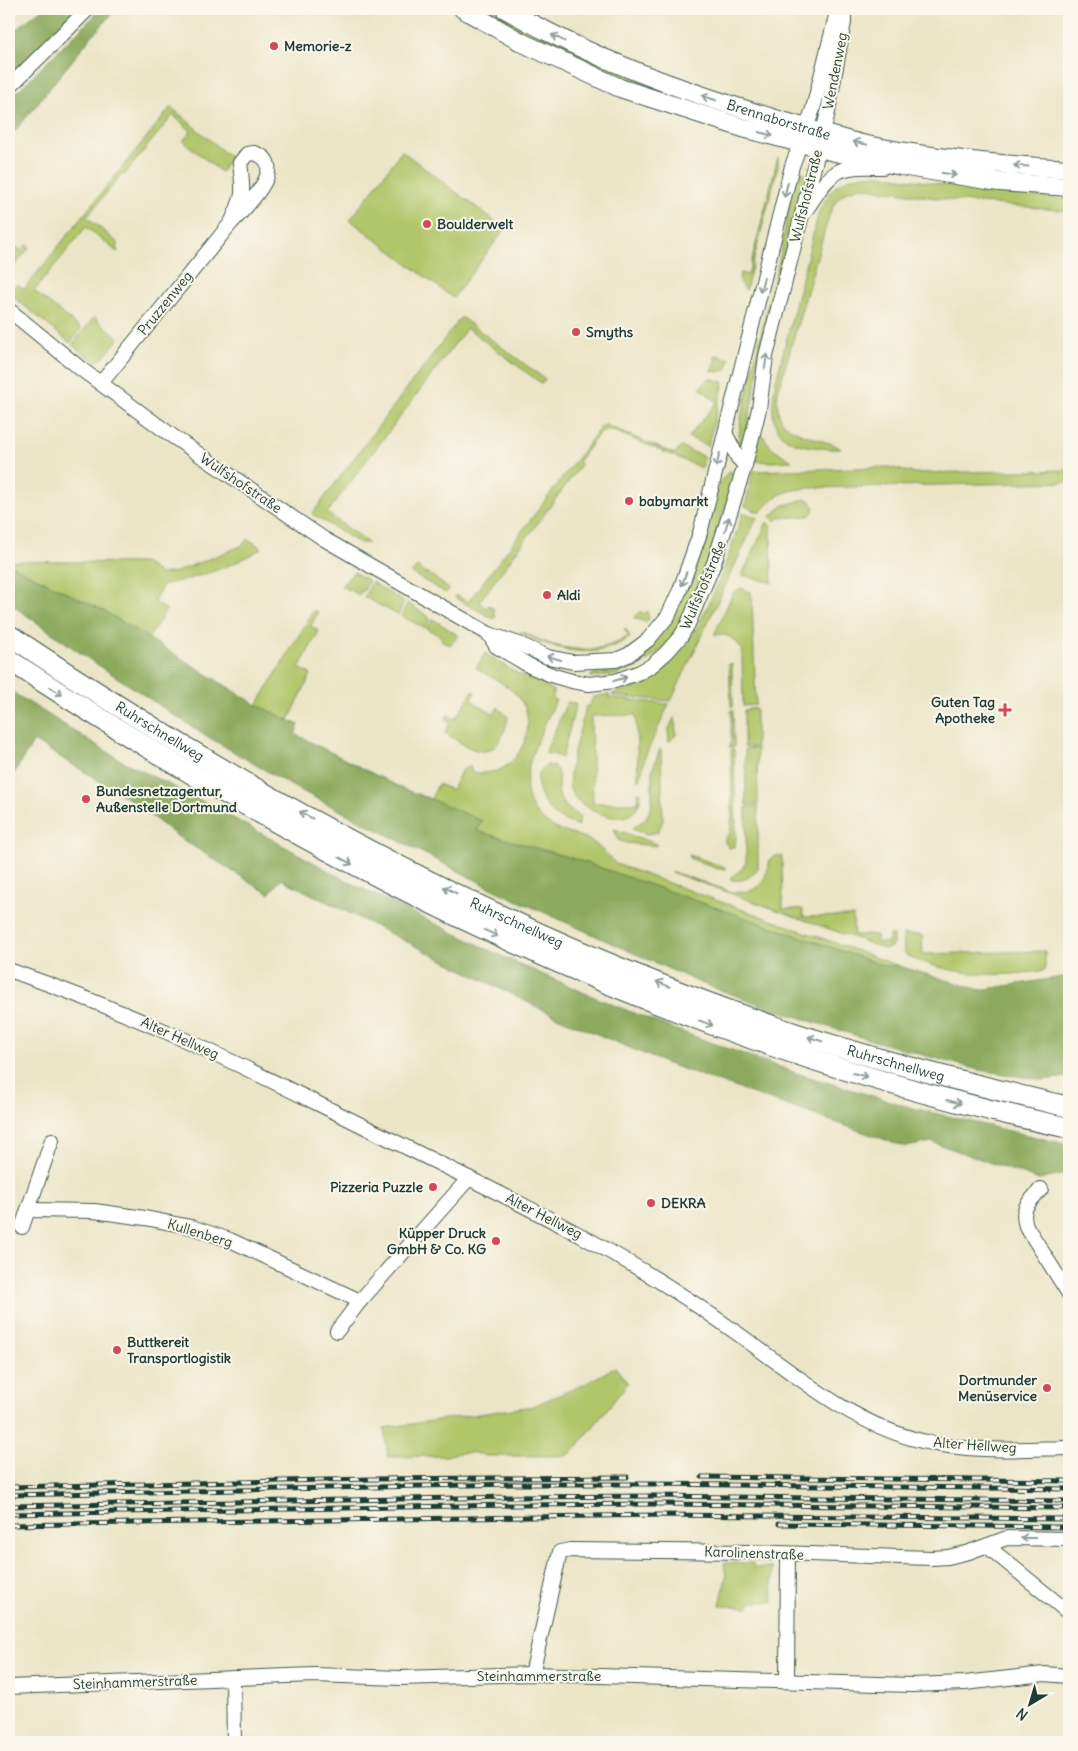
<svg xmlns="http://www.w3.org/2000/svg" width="1078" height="1751" viewBox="0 0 1078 1751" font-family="Delius,sans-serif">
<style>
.green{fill:#b1c569;stroke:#68814e}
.forest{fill:#8caa5d;stroke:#567448}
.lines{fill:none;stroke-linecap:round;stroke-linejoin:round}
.minor-casing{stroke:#3e564a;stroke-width:16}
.major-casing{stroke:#3e564a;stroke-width:20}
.highway-casing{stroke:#3e564a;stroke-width:22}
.minor{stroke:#fff;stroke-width:14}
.major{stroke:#fff;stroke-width:18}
.highway{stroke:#fff;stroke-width:20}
.rail-casing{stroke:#1f3d34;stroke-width:5}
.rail{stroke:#fbf7ec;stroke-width:3;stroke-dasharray:9;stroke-linecap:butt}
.oneway{stroke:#8f9e9a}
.poi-dot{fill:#d1495b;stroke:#fbf7ec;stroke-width:2}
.labels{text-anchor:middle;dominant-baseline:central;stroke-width:4;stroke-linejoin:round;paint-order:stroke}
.poi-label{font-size:14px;font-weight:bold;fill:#1f3d34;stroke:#fbf7ec;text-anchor:start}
.street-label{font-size:14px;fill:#1f3d34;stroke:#fbf7ec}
</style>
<rect width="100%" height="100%" fill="#fbf7ec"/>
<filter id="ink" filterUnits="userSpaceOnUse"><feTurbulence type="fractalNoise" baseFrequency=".02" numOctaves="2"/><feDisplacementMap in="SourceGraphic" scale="10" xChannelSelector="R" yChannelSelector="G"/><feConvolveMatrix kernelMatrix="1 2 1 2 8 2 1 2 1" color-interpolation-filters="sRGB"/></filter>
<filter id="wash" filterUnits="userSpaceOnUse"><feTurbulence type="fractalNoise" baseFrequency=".0096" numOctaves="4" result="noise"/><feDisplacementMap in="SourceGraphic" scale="20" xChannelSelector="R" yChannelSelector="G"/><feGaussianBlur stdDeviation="1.12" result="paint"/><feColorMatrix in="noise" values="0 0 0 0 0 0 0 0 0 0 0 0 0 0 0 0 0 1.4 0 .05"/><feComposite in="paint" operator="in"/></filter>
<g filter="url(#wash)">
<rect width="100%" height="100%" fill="#ebe5c7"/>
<g class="green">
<path d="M481 9H493L519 24 797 132 750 121 607 75 554 52 481 10Z"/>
<path d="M171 107 231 158 223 167 224 169 221 172 183 141 191 131 173 115 124 175 122 174 87 217 119 244 116 248 118 250 117 252 86 227 34 291 81 329 70 343 9 293 17 284 24 289Z"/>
<path d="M402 151 505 229 453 298 350 220Z"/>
<path d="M778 157V166L746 290C740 285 738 281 740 273L748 275Z"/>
<path d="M796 171 805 173 766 332 743 448 740 450 738 443 741 418 782 248 789 203Z"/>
<path d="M875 174 959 187 1069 200V211L950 200 861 187C837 193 833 203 826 226L778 392C774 430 793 430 823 441 829 443 837 445 841 449 832 450 823 448 813 447 770 442 769 416 776 381L818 215C830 185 843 176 875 174Z"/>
<path d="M9 241 21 251 27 244 30 247 9 273Z"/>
<path d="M94 317 119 338 103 358 96 361 88 357 72 345Z"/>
<path d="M461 317 545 379 542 384 467 328 327 513 368 543H359L312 514Z"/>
<path d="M716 355 730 359 726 370 718 372 712 371Z"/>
<path d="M709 378 724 382 708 446 688 437 717 402 700 388Z"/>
<path d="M605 425 675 454 681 447 705 457 702 468 614 431 600 432 578 462 581 465 479 602 486 608 489 605 495 610 493 612 497 616 494 619 457 599 455 597 456 595 468 602 601 427Z"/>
<path d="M760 435H762L771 447 792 461 771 462 754 461 753 459 758 436Z"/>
<path d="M889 467 913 473 1069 470V482L809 488C787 490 773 494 760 513L745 506 753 471Z"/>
<path d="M729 471 732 472 735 477 708 561 690 604 676 633 660 651 638 667 615 675 590 677C597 668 617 666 629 661 649 651 662 636 674 617L720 482Z"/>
<path d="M805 499 810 500 814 507 813 512 809 516 779 518 776 521 770 517 782 506Z"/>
<path d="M743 512 757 518 671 701 613 696 612 694C625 690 637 687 648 680 701 649 725 566 743 512Z"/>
<path d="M767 522 771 526 772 583 742 575Z"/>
<path d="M248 539 262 548C232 568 198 577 163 585L154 601 166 610 148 639 106 612 9 564V561L145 563 160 574 176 572 241 546Z"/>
<path d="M417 567 426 574 427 572 449 589 446 593 411 573Z"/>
<path d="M354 572 369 581 363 592 361 591 359 595 341 586Z"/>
<path d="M372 582 404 602 398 615 364 597Z"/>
<path d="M741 588 750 592 752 597 756 705 743 706 742 653C738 640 728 633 715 635V633L733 593Z"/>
<path d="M407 603 428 616 430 620 425 628 401 616Z"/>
<path d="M314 610 318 612 311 626 319 631 299 668 311 674 289 720 257 705Z"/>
<path d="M640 611 644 614 647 611 649 619 646 622 634 618Z"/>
<path d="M433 619 459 636 450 645 441 640 442 637 427 629Z"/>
<path d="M625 628 630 637C594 663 557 650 520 632 526 633 534 638 541 641 572 652 600 654 629 636L624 629Z"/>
<path d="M485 653 513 671 553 690V699L556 700C539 740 500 799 555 828 567 834 583 835 594 843 602 849 609 857 616 864L899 966H885L578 860 477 831 482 822 431 799 438 784 452 790 461 771 470 765 472 773C481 773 490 773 499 770 523 760 536 724 522 702 513 687 491 677 476 668Z"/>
<path d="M729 664H732L733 707H731Z"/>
<path d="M473 691 475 692 471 700 494 714 498 707 508 717C507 726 504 732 500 740 486 764 462 743 445 733L450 723 446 720 448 715 455 719Z"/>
<path d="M609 694V698L669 704 645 757 640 780H638L636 715 591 716 593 803H638V792L641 793C640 802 638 811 629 815 613 824 575 806 570 789 566 772 582 724 586 706H589L593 697Z"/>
<path d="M567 702 576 704 562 758 552 754H546V751Z"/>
<path d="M756 708V747H744V710Z"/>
<path d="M731 710H733L734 747H729L731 741Z"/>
<path d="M674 718H675L676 735 669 742 668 731Z"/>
<path d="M757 748 758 804 746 805 745 749Z"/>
<path d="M660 749 661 750 663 821 658 832 647 834 632 829 645 819 649 812 652 804V771Z"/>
<path d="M731 749H734L736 838 735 846 729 848 725 842V838L730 833 732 816Z"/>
<path d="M547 765C564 766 556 782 559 794 561 804 571 812 580 816L578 826C569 822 560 820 553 813 541 803 528 774 547 765Z"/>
<path d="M758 806V868C752 877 743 882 732 880L730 878 742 869 746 862V807Z"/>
<path d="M614 829 657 844 656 846 626 843 618 840Z"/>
<path d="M689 855 725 867V869H718L689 858Z"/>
<path d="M774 856H782L783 909H803V917L853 916 854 935H876L877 943H889V935H893V944L891 947 885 949 671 872 670 871 732 892C758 895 766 882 770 859Z"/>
<path d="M903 934 922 935 923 954 1045 951V970C1005 977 966 976 928 964 921 961 912 960 906 955L904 952Z"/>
<path d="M615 1367 628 1383 573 1452 565 1456H486C475 1451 458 1452 446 1456L388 1457 384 1428 533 1406 585 1384Z"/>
<path d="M724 1563H753V1568H772L773 1602H750L749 1607 720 1606 726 1576Z"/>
</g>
<g class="forest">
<path d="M42 9H77L9 76V35Z"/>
<path d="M101 9H117L91 37 16 130 9 136V100Z"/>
<path d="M9 564 106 612 257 705 299 725 295 734 403 789 431 799 482 821 477 831 578 860 885 966H899L980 990 1069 976V1077L1042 1080 980 1070 912 1052 851 1034 773 1009 698 982 501 893 294 787 203 734 89 659 9 603Z"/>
<path d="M9 690 122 761 208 804 347 881 508 959 587 994 668 1027 799 1074 913 1108 1069 1145V1174H1065L1039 1180 932 1142 906 1147 668 1064 559 1018 281 879 269 894 177 836 132 801 34 741 9 781Z"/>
</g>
</g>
<g filter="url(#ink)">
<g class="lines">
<defs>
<g id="minor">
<path d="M9 87 88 9"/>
<path d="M254 153C292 164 244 209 231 223 244 195 244 194 240 163L247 154Z"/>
<path d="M804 213C813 200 823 181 836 173 849 165 868 167 883 167"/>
<path d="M9 310 81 369 175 438 324 539 489 634 519 644 548 657 573 662 616 660 628 655 648 640 668 616 680 590 700 533 792 166 813 109 835 20 839 9"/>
<path d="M101 383 231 223"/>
<path d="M725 433 738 458 745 465"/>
<path d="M489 634 496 646 530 666 554 676 572 681 589 684 615 681 640 672 651 666 666 653 681 636 688 624 714 563 745 465 759 409 766 356 828 112 844 22V9"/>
<path d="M9 970C69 991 127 1014 185 1040 239 1064 292 1091 345 1117 423 1156 502 1193 578 1234 632 1263 684 1295 734 1331 792 1372 851 1424 922 1441 969 1453 1021 1449 1069 1448"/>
<path d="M1041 1189C1029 1203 1020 1207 1026 1226L1069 1294"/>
<path d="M28 1210 94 1211 145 1218 191 1227 230 1240 360 1301"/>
<path d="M22 1227 52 1140"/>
<path d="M337 1331 360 1301 469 1178"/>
<path d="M987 1546 1069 1613"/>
<path d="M532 1674 560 1552 571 1550 751 1552 931 1558 948 1557 969 1552 1007 1538 1069 1539"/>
<path d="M233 1678 234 1742"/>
<path d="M787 1681 788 1554"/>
<path d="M9 1687 314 1675 401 1678 532 1674 912 1685 965 1683 1044 1674 1069 1676"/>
</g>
<g id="major">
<path d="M463 9 523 43 620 88 743 128 835 152 901 166 999 182 1069 187"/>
<path id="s1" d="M505 9C593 59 682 91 779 120 806 128 834 137 862 144 930 158 1000 165 1069 169"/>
</g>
<g id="highway">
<path id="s2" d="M9 635C252 798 519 942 797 1034 887 1063 978 1086 1069 1107"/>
<path d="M9 660C337 875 683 1047 1069 1128"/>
</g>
</defs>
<use href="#minor" class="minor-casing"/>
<use href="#major" class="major-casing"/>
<use href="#highway" class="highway-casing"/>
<use href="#minor" class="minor"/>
<use href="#major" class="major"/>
<use href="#highway" class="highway"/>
<defs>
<g id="rail">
<path d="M702 1477 1069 1481"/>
<path d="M9 1487 371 1479 627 1477"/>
<path d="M9 1495 513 1484H655L1069 1489"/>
<path d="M9 1506 513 1497 655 1496 1069 1501"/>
<path d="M9 1514 514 1505 657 1504 1069 1508"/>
<path d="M779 1524 1069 1527"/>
<path d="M9 1525 657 1515 1069 1519"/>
</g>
</defs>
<use href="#rail" class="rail-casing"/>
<use href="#rail" class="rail"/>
</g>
<defs><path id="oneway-shaft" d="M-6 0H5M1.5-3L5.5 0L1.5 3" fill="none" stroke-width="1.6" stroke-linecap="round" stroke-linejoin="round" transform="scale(1.25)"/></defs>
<g class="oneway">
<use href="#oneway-shaft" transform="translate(558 38) rotate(-153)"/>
<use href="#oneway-shaft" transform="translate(709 98) rotate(-162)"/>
<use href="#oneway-shaft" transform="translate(766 134) rotate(16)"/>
<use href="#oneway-shaft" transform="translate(860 143) rotate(-167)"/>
<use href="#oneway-shaft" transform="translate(1021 166) rotate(-176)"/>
<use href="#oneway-shaft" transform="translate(949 174) rotate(9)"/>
<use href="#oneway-shaft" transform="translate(786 190) rotate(104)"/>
<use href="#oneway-shaft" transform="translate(762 285) rotate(104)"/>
<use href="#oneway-shaft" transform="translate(766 361) rotate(-81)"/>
<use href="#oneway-shaft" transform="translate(718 460) rotate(104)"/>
<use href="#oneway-shaft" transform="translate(727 524) rotate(-73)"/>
<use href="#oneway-shaft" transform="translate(684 579) rotate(109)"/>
<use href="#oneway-shaft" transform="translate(554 658) rotate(-164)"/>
<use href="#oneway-shaft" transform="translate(620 679) rotate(-17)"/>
<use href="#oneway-shaft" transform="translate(56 691) rotate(33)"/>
<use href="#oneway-shaft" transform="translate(306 815) rotate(-151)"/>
<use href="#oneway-shaft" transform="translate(346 861) rotate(28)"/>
<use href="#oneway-shaft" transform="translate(450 890) rotate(-154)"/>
<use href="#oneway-shaft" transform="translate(491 933) rotate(25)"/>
<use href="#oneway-shaft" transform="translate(663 984) rotate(-158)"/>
<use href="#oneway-shaft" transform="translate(706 1023) rotate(20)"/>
<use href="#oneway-shaft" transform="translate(815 1039) rotate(-162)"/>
<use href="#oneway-shaft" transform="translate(860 1075) rotate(16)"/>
<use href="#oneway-shaft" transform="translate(954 1102) rotate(15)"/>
<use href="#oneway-shaft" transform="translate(1028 1538) rotate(-180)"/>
</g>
</g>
<g class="poi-dot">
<circle cx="274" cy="46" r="5"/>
<circle cx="427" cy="224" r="5"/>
<circle cx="576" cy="332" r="5"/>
<circle cx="629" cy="501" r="5"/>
<circle cx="547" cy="595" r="5"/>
<path d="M1002.5 702.5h5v5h5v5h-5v5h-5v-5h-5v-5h5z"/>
<circle cx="86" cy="799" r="5"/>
<circle cx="433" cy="1187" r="5"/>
<circle cx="651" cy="1203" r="5"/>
<circle cx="496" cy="1241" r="5"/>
<circle cx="117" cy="1350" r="5"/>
<circle cx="1047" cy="1388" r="5"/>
</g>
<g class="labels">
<g class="poi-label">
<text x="284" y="46">Memorie-z</text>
<text x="437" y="224">Boulderwelt</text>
<text x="586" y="332">Smyths</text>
<text x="639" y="501">babymarkt</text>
<text x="557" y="595">Aldi</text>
<text x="995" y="702" text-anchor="end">Guten Tag<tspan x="995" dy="16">Apotheke</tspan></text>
<text x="96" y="791">Bundesnetzagentur,<tspan x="96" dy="16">Außenstelle Dortmund</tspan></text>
<text x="423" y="1187" text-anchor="end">Pizzeria Puzzle</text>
<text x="661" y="1203">DEKRA</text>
<text x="486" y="1233" text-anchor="end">Küpper Druck<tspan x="486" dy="16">GmbH &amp; Co. KG</tspan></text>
<text x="127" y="1342">Buttkereit<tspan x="127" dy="16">Transportlogistik</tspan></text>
<text x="1037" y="1380" text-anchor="end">Dortmunder<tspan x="1037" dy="16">Menüservice</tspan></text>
</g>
<g class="street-label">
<text transform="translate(835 71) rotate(-79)">Wendenweg</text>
<text stroke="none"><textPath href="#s1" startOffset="296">Brennaborstraße</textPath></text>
<text transform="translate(806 196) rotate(-76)">Wulfshofstraße</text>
<text transform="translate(165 303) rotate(-51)">Pruzzenweg</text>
<text transform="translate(241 483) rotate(34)">Wulfshofstraße</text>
<text transform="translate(703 585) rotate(-67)">Wulfshofstraße</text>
<text stroke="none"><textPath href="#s2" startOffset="179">Ruhrschnellweg</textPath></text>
<text stroke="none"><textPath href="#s2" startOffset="584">Ruhrschnellweg</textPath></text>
<text transform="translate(180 1038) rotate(24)">Alter Hellweg</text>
<text stroke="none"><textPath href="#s2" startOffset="989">Ruhrschnellweg</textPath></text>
<text transform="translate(544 1216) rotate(27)">Alter Hellweg</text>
<text transform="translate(200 1233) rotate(17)">Kullenberg</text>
<text transform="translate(975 1445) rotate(4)">Alter Hellweg</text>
<text transform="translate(754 1553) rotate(2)">Karolinenstraße</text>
<text x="539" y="1676">Steinhammerstraße</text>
<text transform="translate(135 1682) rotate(-2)">Steinhammerstraße</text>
</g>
</g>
<rect width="1078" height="1751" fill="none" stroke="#fbf7ec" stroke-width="30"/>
<g transform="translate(1030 1704) rotate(218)" stroke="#fbf7ec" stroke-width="4" paint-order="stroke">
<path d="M0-4L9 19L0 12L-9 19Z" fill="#1f3d34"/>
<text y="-8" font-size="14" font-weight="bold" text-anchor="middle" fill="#1f3d34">N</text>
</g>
</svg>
